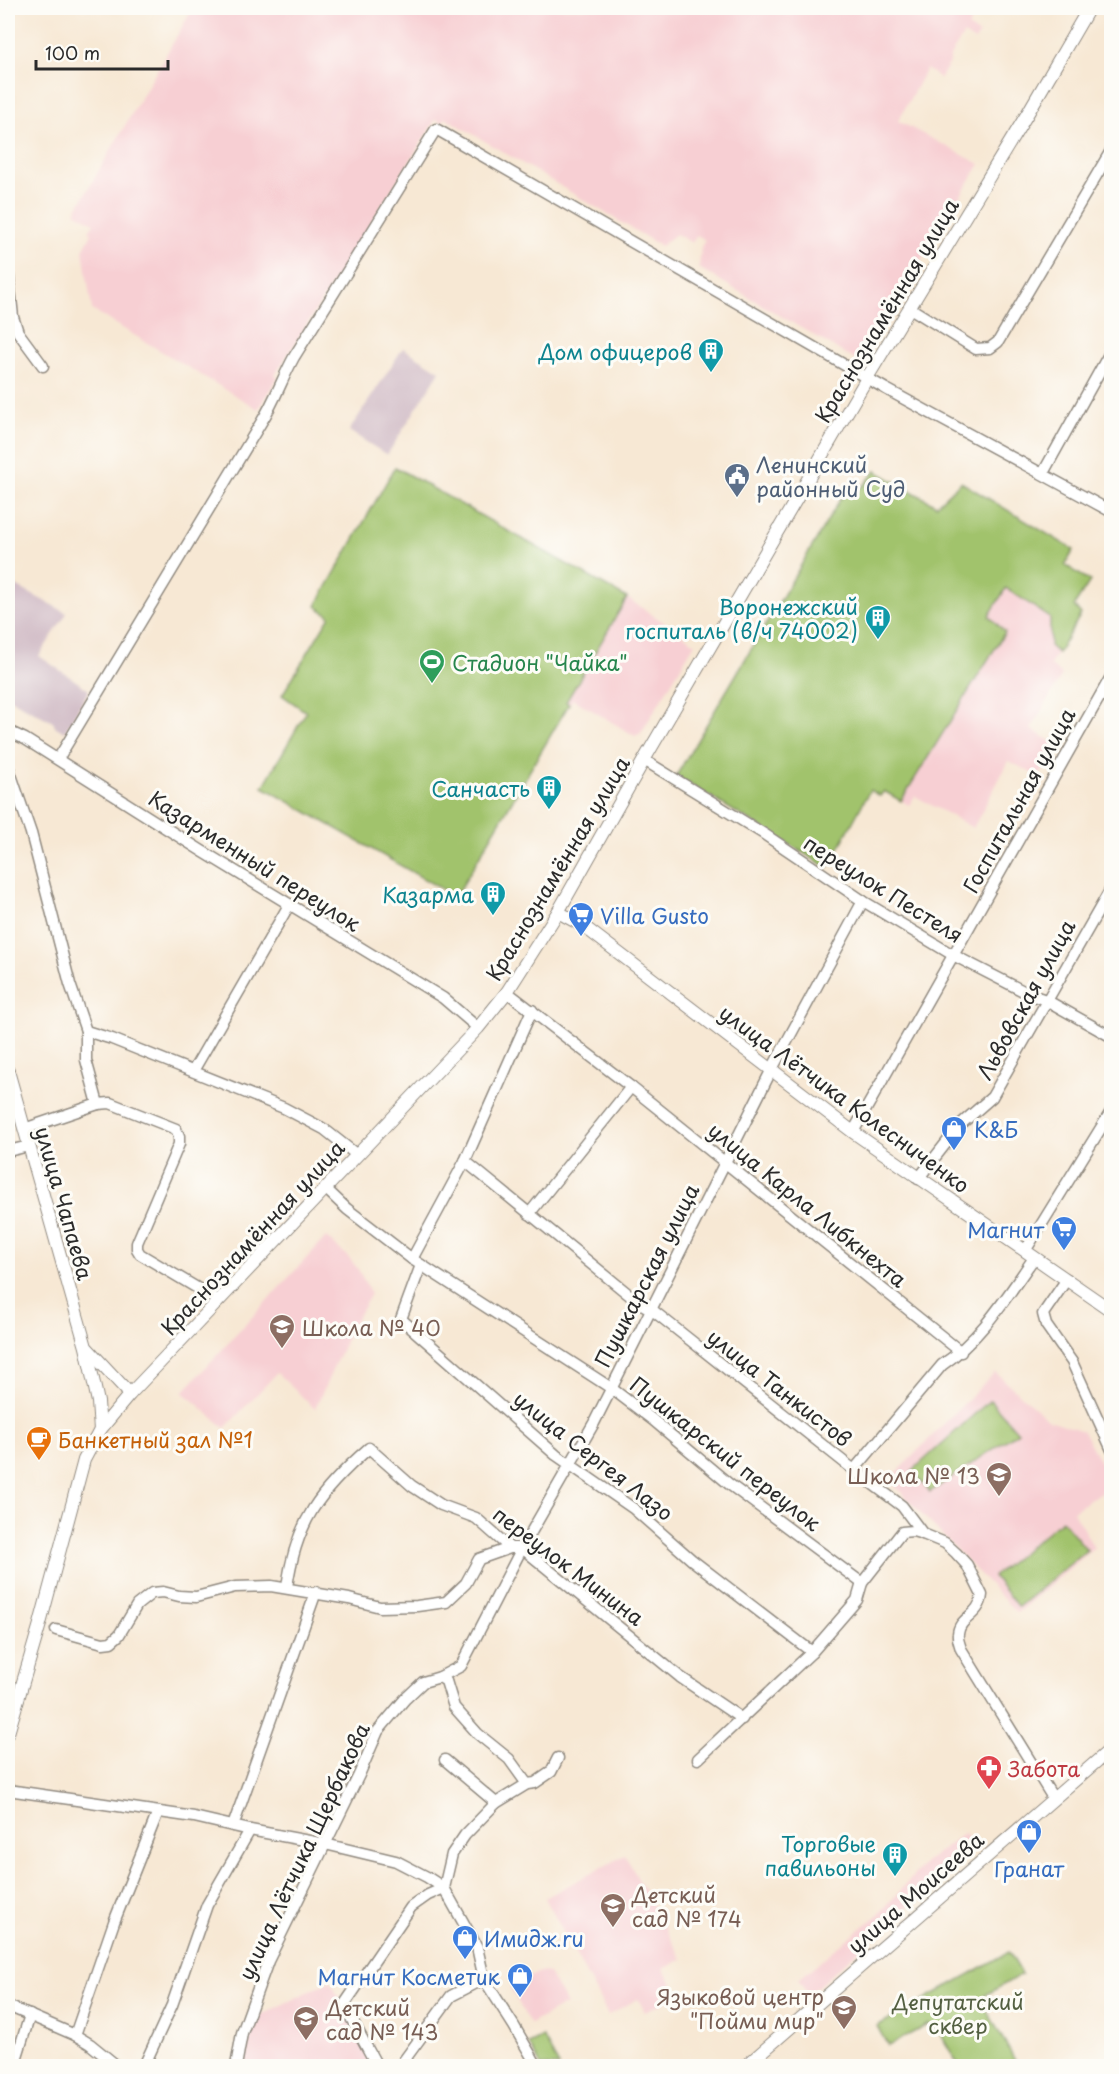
<svg xmlns="http://www.w3.org/2000/svg" width="1119" height="2074" viewBox="0 0 1119 2074" font-family="'Playpen Sans',sans-serif">
<style>
.built{fill:#f7cfd3}
.industrial{fill:#d2bdc7}
.green{fill:#a1c36c;stroke:#66774c;stroke-width:1.5}
.lines{fill:none;stroke-linecap:round;stroke-linejoin:round}
.minor-casing{stroke:#918a80;stroke-width:13}
.tertiary-casing{stroke:#918a80;stroke-width:14}
.minor{stroke:#fff;stroke-width:10}
.tertiary{stroke:#fff;stroke-width:12}
.labels{text-anchor:middle;dominant-baseline:central;stroke-width:6;stroke-linejoin:round;paint-order:stroke}
.street-label{font-size:21px;fill:#2b2b2b;stroke:#fdfcf7}
.culture-label{font-size:21px;fill:#0d838f;stroke:#fdfcf7;text-anchor:end}
.service-label{font-size:21px;fill:#4e5e75;stroke:#fdfcf7;text-anchor:start}
.leisure-label{font-size:21px;fill:#27864d;stroke:#fdfcf7;text-anchor:start}
.shop-label{font-size:21px;fill:#366cbe;stroke:#fdfcf7;text-anchor:start}
.education-label{font-size:21px;fill:#785e54;stroke:#fdfcf7;text-anchor:start}
.food-label{font-size:21px;fill:#c56008;stroke:#fdfcf7;text-anchor:start}
.health-label{font-size:21px;fill:#be3a42;stroke:#fdfcf7;text-anchor:start}
.park-label{font-size:21px;fill:#546042;stroke:#fdfcf7}
</style>
<rect width="100%" height="100%" fill="#fdfcf7"/>
<filter id="ink" filterUnits="userSpaceOnUse"><feTurbulence type="fractalNoise" baseFrequency=".0167" numOctaves="2"/><feDisplacementMap in="SourceGraphic" scale="12" xChannelSelector="R" yChannelSelector="G"/><feConvolveMatrix kernelMatrix="1 2 1 2 8 2 1 2 1" color-interpolation-filters="sRGB"/></filter>
<filter id="wash" filterUnits="userSpaceOnUse"><feTurbulence type="fractalNoise" baseFrequency=".008" numOctaves="4" result="noise"/><feDisplacementMap in="SourceGraphic" scale="24" xChannelSelector="R" yChannelSelector="G"/><feGaussianBlur stdDeviation="1.35" result="paint"/><feColorMatrix in="noise" values="0 0 0 0 0 0 0 0 0 0 0 0 0 0 0 0 0 1.4 0 .05"/><feComposite in="paint" operator="in"/></filter>
<g filter="url(#wash)">
<rect width="100%" height="100%" fill="#f7e8d4"/>
<g class="built">
<path d="M193 8H980L968 27 979 34 975 41 964 34 950 56V63L940 78 926 69 898 121 980 164 859 362 699 268 701 247 705 240 697 235 692 243 676 234 661 246 446 118 442 123 436 119 275 375 278 377 258 409 92 310 83 250 92 233 89 231 94 223 75 212Z"/>
<path d="M876 471 936 505 961 482 1074 550 1065 565 1090 581 1074 606 1081 614 1050 665 1062 675 1031 729 1057 745 1039 777 1009 761 973 828 915 796 909 805 884 791 880 796 870 790 828 868 676 776 848 486 854 483 862 487Z"/>
<path d="M627 598 695 643 641 733 635 736 573 699 569 704 566 702Z"/>
<path d="M326 1237 349 1258 358 1269 371 1294 352 1326 315 1409 277 1373 225 1428 183 1392Z"/>
<path d="M995 1372 1049 1420 1083 1431 1111 1481 1112 1485 1073 1511 1094 1548 1017 1613 889 1480Z"/>
<path d="M964 1833 974 1848 808 1995 798 1979 880 1913 925 1863Z"/>
<path d="M625 1855 682 1959 664 1969 678 1995 645 2012 638 1999 608 2015 545 1898Z"/>
<path d="M540 1972 549 1973 566 2004 530 2024 510 1987Z"/>
<path d="M330 1981 375 2066H243L255 2018Z"/>
</g>
<g class="industrial">
<path d="M403 348 440 371 387 455 349 431Z"/>
<path d="M14 585 67 613 39 656 89 690 65 732 56 727 53 722 8 698V597Z"/>
</g>
<g class="green">
<path d="M395 467 627 598 566 702 569 704 458 893 452 895 263 787 306 712 282 695 330 616 316 606Z"/>
<path d="M876 471 936 505 961 482 1074 550 1065 565 1090 581 1074 606 1081 614 1058 653 1050 646V618L1006 588 989 616 1005 632 901 801 884 791 880 796 870 790 828 868 676 776 848 486 854 483 862 487Z"/>
<path d="M990 1400 1018 1432 930 1492 912 1471Z"/>
<path d="M1062 1520 1087 1550 1018 1607 993 1576Z"/>
<path d="M1009 1952 1022 1974 984 1996 988 2003 984 2005 1018 2066H959L938 2030 934 2032 929 2024 888 2046 877 2026Z"/>
<path d="M543 2037 559 2066H541L529 2044Z"/>
</g>
</g>
<g filter="url(#ink)">
<g class="lines">
<defs>
<g id="minor">
<path d="M8 269 13 317 18 332 43 366"/>
<path d="M910 308 976 349 990 348 998 342 1112 149"/>
<path d="M1043 473 1112 349"/>
<path d="M8 731 25 739 202 851 443 998 478 1028"/>
<path d="M58 759 262 421C275 400 282 379 294 357L436 129 886 389 1112 512"/>
<path d="M644 760 764 834 863 901 953 955 1031 995 1046 1000 1112 1037"/>
<path d="M8 766 31 833 70 984 86 1031"/>
<path d="M507 992 631 1087 961 1352"/>
<path d="M193 1071 289 905"/>
<path d="M98 1104 110 1103 176 1129 179 1136V1144L137 1243V1249L140 1254 219 1301"/>
<path d="M24 1129 98 1104 86 1060V1031L112 1039 284 1108 324 1129 357 1155"/>
<path d="M853 1132 1112 675"/>
<path d="M8 1151 29 1146"/>
<path d="M465 1161 638 1302 651 1309 854 1470 902 1506 923 1534 945 1543 956 1553 967 1565 982 1595C980 1616 959 1617 958 1634 957 1639 960 1645 961 1649L1053 1798"/>
<path d="M918 1179 961 1124 992 1097 1112 887"/>
<path d="M325 1188 347 1209 412 1259 611 1388 653 1420 729 1484 862 1583"/>
<path d="M529 1214 631 1087"/>
<path d="M1025 1251 1112 1110"/>
<path d="M412 1259 465 1161 532 1010"/>
<path d="M421 1265 401 1319 556 1455 634 1509 692 1560 812 1652"/>
<path d="M1067 1279 1043 1314 1046 1325 1072 1362 1112 1450"/>
<path d="M854 1470 942 1365C982 1338 1007 1296 1034 1258"/>
<path d="M287 1587C296 1521 320 1491 369 1448L412 1486 441 1505 476 1518 510 1548H522L680 1677 742 1719"/>
<path d="M56 1630 103 1643 111 1642 119 1635 137 1605 152 1593 163 1592 179 1596 196 1597 235 1587 271 1586 349 1599 380 1607 417 1606 446 1602 466 1583 479 1559 510 1548"/>
<path d="M440 1677 446 1681 454 1707 478 1734 509 1759 527 1784"/>
<path d="M698 1759 812 1652 857 1600 862 1583 902 1532 913 1531 923 1534"/>
<path d="M445 1760 496 1803"/>
<path d="M8 1790 194 1817 250 1830 325 1844 396 1861 427 1877 444 1888 477 1947 484 1979 514 2026 537 2066"/>
<path d="M233 1826 316 1592"/>
<path d="M8 2006 75 2035 90 2044 117 2066"/>
<path d="M75 2035 114 1922 158 1812"/>
<path d="M14 2066 30 2015"/>
<path d="M144 2066 172 2005 207 1905 250 1830"/>
<path d="M236 2066 242 2033 268 1961 359 1775 378 1731 405 1699 423 1682 440 1677 461 1666 522 1548 594 1423 772 1069 863 901"/>
<path d="M377 2066 344 2005 411 1907 428 1895 444 1888 452 1854 465 1835 496 1803 527 1784 535 1783 551 1772 558 1758"/>
<path d="M400 2066 451 1996 484 1979"/>
</g>
<g id="tertiary">
<path d="M558 912 582 925 853 1132 1112 1311"/>
<path d="M8 1071 86 1347 98 1402 100 1430"/>
<path d="M88 1349 130 1394"/>
<path d="M8 1733 40 1624 84 1460 100 1430 130 1394 478 1028 507 992 558 912 644 760 870 373 1029 111 1089 8"/>
<path d="M746 2066 1112 1748"/>
</g>
</defs>
<use href="#minor" class="minor-casing"/>
<use href="#tertiary" class="tertiary-casing"/>
<use href="#minor" class="minor"/>
<use href="#tertiary" class="tertiary"/>
</g>
</g>
<defs>
<symbol id="building-pin" viewBox="-11 -11 22 30"><path d="M0 17L-7.5 6A9.5 9.5 0 1 1 7.5 6Z" fill="#0f9aa8" stroke="#fdfcf7"/><path d="M-4-6H4V6H1V3H-1V6H-4ZM-2.5-4.3h1.7v1.8h-1.7ZM.8-4.3h1.7v1.8H.8ZM-2.5-1h1.7V.8h-1.7ZM.8-1h1.7V.8H.8Z" fill="#fff"/></symbol>
<symbol id="civic-pin" viewBox="-11 -11 22 30"><path d="M0 17L-7.5 6A9.5 9.5 0 1 1 7.5 6Z" fill="#5c6f8a" stroke="#fdfcf7"/><path d="M-.6-6.5H3V-4.5H.6V-3L4-1V1h2V6H-6V1h2V-1L-.6-3ZM-1.2 2.5V6h2.4V2.5Z" fill="#fff"/></symbol>
<symbol id="stadium-pin" viewBox="-11 -11 22 30"><path d="M0 17L-7.5 6A9.5 9.5 0 1 1 7.5 6Z" fill="#2e9e5b" stroke="#fdfcf7"/><path d="M0-5a6.5 5 0 1 0 0 10a6.5 5 0 1 0 0-10ZM-3.5-1.8h7v3.6h-7Z" fill="#fff"/></symbol>
<symbol id="supermarket-pin" viewBox="-11 -11 22 30"><path d="M0 17L-7.5 6A9.5 9.5 0 1 1 7.5 6Z" fill="#3f7fe0" stroke="#fdfcf7"/><path d="M-6-5.5h2.5l.6 2H6L4.5 2H-2.5L-4.4-4H-6ZM-1.5 3.2a1.3 1.3 0 1 0 .1 0ZM3 3.2a1.3 1.3 0 1 0 .1 0Z" fill="#fff"/></symbol>
<symbol id="shop-pin" viewBox="-11 -11 22 30"><path d="M0 17L-7.5 6A9.5 9.5 0 1 1 7.5 6Z" fill="#3f7fe0" stroke="#fdfcf7"/><path d="M-5-2.5h2.3a2.7 3.5 0 0 1 5.4 0H5L5.5 6h-11ZM-1.5-2.5h3a1.5 2.3 0 0 0-3 0Z" fill="#fff"/></symbol>
<symbol id="school-pin" viewBox="-11 -11 22 30"><path d="M0 17L-7.5 6A9.5 9.5 0 1 1 7.5 6Z" fill="#8d6e63" stroke="#fdfcf7"/><path d="M0-5L7-2L0 1L-7-2ZM-4 1L0 2.5L4 1V4Q0 6-4 4Z" fill="#fff"/></symbol>
<symbol id="cafe-pin" viewBox="-11 -11 22 30"><path d="M0 17L-7.5 6A9.5 9.5 0 1 1 7.5 6Z" fill="#e8710a" stroke="#fdfcf7"/><path d="M-5.5-4.5H6V0H3Q3 3.5 0 3.5H-2.5Q-5.5 3.5-5.5 0ZM3-3.2v2h1.7v-2ZM-6 4.5H4V6H-6Z" fill="#fff"/></symbol>
<symbol id="pharmacy-pin" viewBox="-11 -11 22 30"><path d="M0 17L-7.5 6A9.5 9.5 0 1 1 7.5 6Z" fill="#e0444e" stroke="#fdfcf7"/><path d="M-2-6h4v4h4v4h-4v4h-4v-4h-4v-4h4Z" fill="#fff"/></symbol>
</defs>
<g fill-rule="evenodd">
<use href="#building-pin" x="696" y="336" width="30" height="40"/>
<use href="#civic-pin" x="722" y="461" width="30" height="40"/>
<use href="#building-pin" x="863" y="603" width="30" height="40"/>
<use href="#stadium-pin" x="417" y="647" width="30" height="40"/>
<use href="#building-pin" x="534" y="773" width="30" height="40"/>
<use href="#building-pin" x="478" y="879" width="30" height="40"/>
<use href="#supermarket-pin" x="566" y="900" width="30" height="40"/>
<use href="#shop-pin" x="939" y="1114" width="30" height="40"/>
<use href="#supermarket-pin" x="1049" y="1214" width="30" height="40"/>
<use href="#school-pin" x="267" y="1312" width="30" height="40"/>
<use href="#cafe-pin" x="24" y="1424" width="30" height="40"/>
<use href="#school-pin" x="984" y="1460" width="30" height="40"/>
<use href="#pharmacy-pin" x="974" y="1753" width="30" height="40"/>
<use href="#shop-pin" x="1014" y="1817" width="30" height="40"/>
<use href="#building-pin" x="880" y="1840" width="30" height="40"/>
<use href="#school-pin" x="598" y="1891" width="30" height="40"/>
<use href="#shop-pin" x="450" y="1923" width="30" height="40"/>
<use href="#shop-pin" x="505" y="1961" width="30" height="40"/>
<use href="#school-pin" x="829" y="1993" width="30" height="40"/>
<use href="#school-pin" x="291" y="2004" width="30" height="40"/>
</g>
<g class="labels">
<g class="street-label">
<text transform="translate(886 310) rotate(-59)">Краснознамённая улица</text>
<text transform="translate(1018 800) rotate(-61)">Госпитальная улица</text>
<text transform="translate(255 860) rotate(32)">Казарменный переулок</text>
<text transform="translate(557 868) rotate(-59)">Краснознамённая улица</text>
<text transform="translate(884 888) rotate(32)">переулок Пестеля</text>
<text transform="translate(1025 999) rotate(-61)">Львовская улица</text>
<text transform="translate(845 1098) rotate(36)">улица Лётчика Колесниченко</text>
<text transform="translate(65 1203) rotate(74)">улица Чапаева</text>
<text transform="translate(808 1204) rotate(39)">улица Карла Либкнехта</text>
<text transform="translate(252 1237) rotate(-47)">Краснознамённая улица</text>
<text transform="translate(646 1275) rotate(-63)">Пушкарская улица</text>
<text transform="translate(780 1387) rotate(38)">улица Танкистов</text>
<text transform="translate(726 1453) rotate(38)">Пушкарский переулок</text>
<text transform="translate(594 1455) rotate(38)">улица Сергея Лазо</text>
<text transform="translate(569 1565) rotate(37)">переулок Минина</text>
<text transform="translate(303 1851) rotate(-65)">улица Лётчика Щербакова</text>
<text transform="translate(915 1892) rotate(-41)">улица Моисеева</text>
</g>
<g class="culture-label">
<text x="692" y="351">Дом офицеров</text>
<text x="858" y="606">Воронежский<tspan x="858" dy="24">госпиталь (в/ч 74002)</tspan></text>
<text x="530" y="788">Санчасть</text>
<text x="474" y="894">Казарма</text>
<text x="876" y="1843">Торговые<tspan x="876" dy="24">павильоны</tspan></text>
</g>
<g class="service-label">
<text x="756" y="464">Ленинский<tspan x="756" dy="24">районный Суд</tspan></text>
</g>
<g class="leisure-label">
<text x="452" y="662">Стадион "Чайка"</text>
</g>
<g class="shop-label">
<text x="600" y="915">Villa Gusto</text>
<text x="974" y="1129">К&amp;Б</text>
<text x="1044" y="1229" text-anchor="end">Магнит</text>
<text x="1029" y="1868" text-anchor="middle">Гранат</text>
<text x="484" y="1938">Имидж.ru</text>
<text x="500" y="1976" text-anchor="end">Магнит Косметик</text>
</g>
<g class="education-label">
<text x="302" y="1327">Школа № 40</text>
<text x="980" y="1475" text-anchor="end">Школа № 13</text>
<text x="632" y="1894">Детский<tspan x="632" dy="24">сад № 174</tspan></text>
<text x="824" y="1996" text-anchor="end">Языковой центр<tspan x="824" dy="24">"Пойми мир"</tspan></text>
<text x="326" y="2007">Детский<tspan x="326" dy="24">сад № 143</tspan></text>
</g>
<g class="food-label">
<text x="58" y="1439">Банкетный зал №1</text>
</g>
<g class="health-label">
<text x="1008" y="1768">Забота</text>
</g>
<g class="park-label">
<text x="958" y="2001">Депутатский<tspan x="958" dy="24">сквер</tspan></text>
</g>
</g>
<rect width="1119" height="2074" fill="none" stroke="#fdfcf7" stroke-width="30"/>
<path d="M36 60v9h132v-9" fill="none" stroke="#2b2b2b" stroke-width="3"/>
<text x="45" y="60" font-size="18" fill="#2b2b2b" stroke="#fdfcf7" stroke-width="4.5" paint-order="stroke">100 m</text>
</svg>
